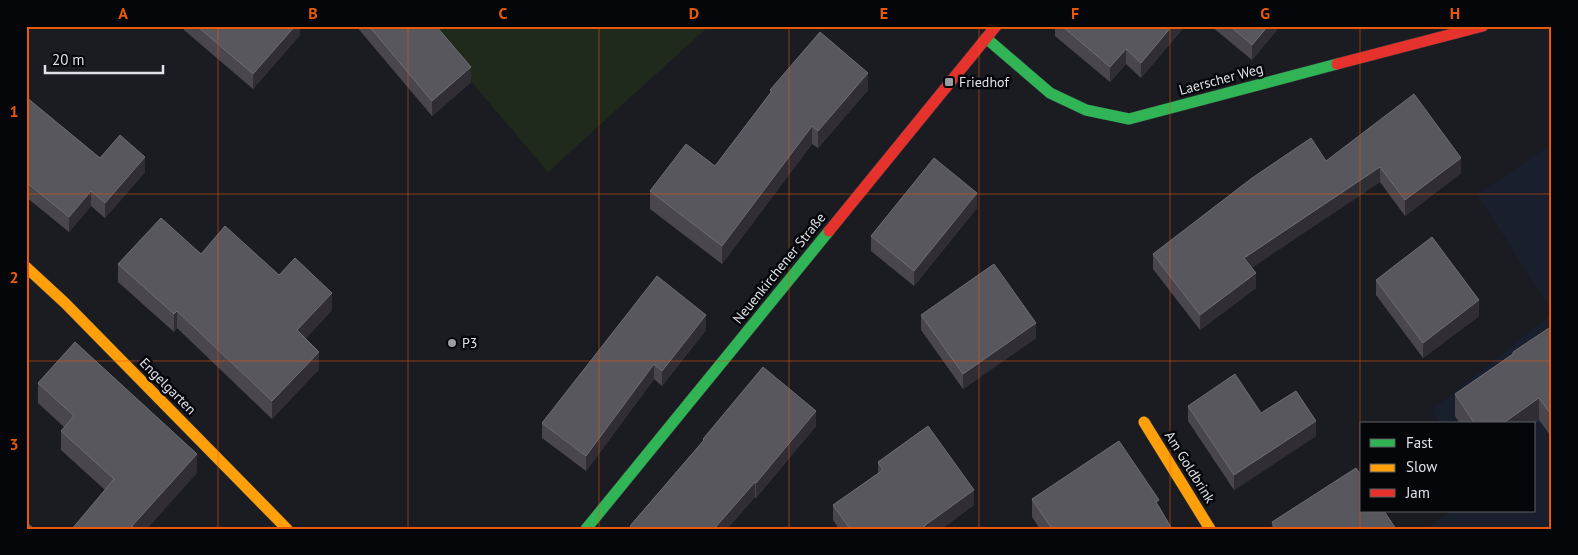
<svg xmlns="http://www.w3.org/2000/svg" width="1578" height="555" viewBox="0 0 1578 555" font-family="'PT Sans',sans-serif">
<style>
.built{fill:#191f2d}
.green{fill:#1f2a1d}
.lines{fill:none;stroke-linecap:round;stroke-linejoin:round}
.fast-casing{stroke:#35373a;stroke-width:12}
.slow-casing{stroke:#35373a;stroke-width:12}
.jam-casing{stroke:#35373a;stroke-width:12}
.fast{stroke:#30b455;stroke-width:11}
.slow{stroke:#ff9f0a;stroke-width:11}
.jam{stroke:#e5322d;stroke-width:11}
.wall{fill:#49464d}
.shaded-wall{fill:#302e34}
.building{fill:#59575e;stroke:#6e6c73}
.grid{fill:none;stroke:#e8590c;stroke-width:1;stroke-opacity:0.55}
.poi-dot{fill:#9a9da3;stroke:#050609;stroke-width:2}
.labels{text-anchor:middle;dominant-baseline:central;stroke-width:5;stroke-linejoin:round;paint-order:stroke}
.street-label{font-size:14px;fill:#dfe2e9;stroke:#050609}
.poi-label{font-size:14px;fill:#dfe2e9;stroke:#050609;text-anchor:start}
.neatline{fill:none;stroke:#e8590c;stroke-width:2}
.grid-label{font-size:16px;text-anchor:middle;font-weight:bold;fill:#e8590c}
</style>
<rect width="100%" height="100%" fill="#1a1c21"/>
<g class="built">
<path d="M1552 144V310L1477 195Z"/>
<path d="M1552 314V529H1426L1451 511H1534V424H1441L1432 410Z"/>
</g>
<path class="green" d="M424 26H709L548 172Z"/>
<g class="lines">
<defs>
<g id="fast">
<path d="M986 38 1050 93 1086 110 1129 119 1337 64"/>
<path d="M586 529 829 231"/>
</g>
<g id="slow">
<path d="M26 267 65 303 287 529"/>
<path d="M1144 422 1210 529"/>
</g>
<g id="jam">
<path d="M1337 64 1483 26"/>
<path d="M829 231 996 26"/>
</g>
</defs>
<use href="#fast" class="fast-casing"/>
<use href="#slow" class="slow-casing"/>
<use href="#jam" class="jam-casing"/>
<use href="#fast" class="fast"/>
<use href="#slow" class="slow"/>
<use href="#jam" class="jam"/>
</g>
<g class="wall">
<path d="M184 26H300V35L253 89 184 30Z"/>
<path d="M356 26H436L471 82 432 116Z"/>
<path d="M1055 26H1185L1141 78 1126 64 1110 82 1055 36Z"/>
<path d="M1211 26H1280L1252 60Z"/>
<path d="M770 90H868L818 148 812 144 722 264 650 209V191L715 166 770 93Z"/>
<path d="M26 97 100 158 145 172 105 218 91 206 69 232 26 197Z"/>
<path d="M1326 161 1461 173 1405 216 1380 182 1251 268 1256 288 1200 330 1153 269V254Z"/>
<path d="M977 208 914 286 871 251V236Z"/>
<path d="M201 254 332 310 305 339 319 369 272 419 177 328 174 332 118 282V264Z"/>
<path d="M1376 280 1479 316 1423 358 1376 295Z"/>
<path d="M921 315 1036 338 963 389 921 330Z"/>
<path d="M1552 326V438L1539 420 1534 424H1460L1455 416V394Z"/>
<path d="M706 330 662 386 654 379 586 471 542 438V423Z"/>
<path d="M38 383 197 473 105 490 61 450V431L64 427 38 403Z"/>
<path d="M1188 406 1316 436 1234 490 1188 421Z"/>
<path d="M816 426 756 498 755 497 727 529H630V526L703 441V439Z"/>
<path d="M878 462 974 505 941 529H839L833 520V505L878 473Z"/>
<path d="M1032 499 1159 506 1172 529H1040L1032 517Z"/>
<path d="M1272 522 1396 529H1272Z"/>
</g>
<g class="shaded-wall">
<path d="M295 26H300V35L253 89V74Z"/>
<path d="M1172 26H1185L1141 78V63Z"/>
<path d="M1268 26H1280L1252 60V45Z"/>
<path d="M1126 49V64L1110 82V67Z"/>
<path d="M471 67V82L432 116V101Z"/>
<path d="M868 73V90L818 148V131Z"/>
<path d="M812 126V144L722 264V246Z"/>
<path d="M145 157V172L105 218V203Z"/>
<path d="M1461 158V173L1405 216V200Z"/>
<path d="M1380 167V182L1244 273V258Z"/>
<path d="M91 191V206L69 232V217Z"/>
<path d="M977 193V208L914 286V271Z"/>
<path d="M1256 273V288L1200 330V315Z"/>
<path d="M332 293V310L297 348V330Z"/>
<path d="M1479 300V316L1423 358V343Z"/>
<path d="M177 311V328L174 332V314Z"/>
<path d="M706 315V330L662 386V371Z"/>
<path d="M1036 323V338L963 389V374Z"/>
<path d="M319 352V369L272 419V401Z"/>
<path d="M654 364V379L586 471V456Z"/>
<path d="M1539 398V420L1534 424H1502Z"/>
<path d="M816 411V426L756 498V483Z"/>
<path d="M1316 421V436L1234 490V475Z"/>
<path d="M197 454V473L147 529H132V526Z"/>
<path d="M755 482V497L727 529H714Z"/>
<path d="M974 490V505L941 529H924V526Z"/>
</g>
<g class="building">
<path d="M197 26H295L253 74Z"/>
<path d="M369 26H436L471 67 432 101Z"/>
<path d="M1062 26H1172L1141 63 1126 49 1110 67Z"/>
<path d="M1230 26H1268L1252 45Z"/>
<path d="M820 32 868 73 818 131 812 126 722 246 650 191 686 144 715 166 772 91 770 90Z"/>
<path d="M1414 94 1461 158 1405 200 1380 167 1244 258 1256 273 1200 315 1153 254 1252 178 1311 138 1326 161Z"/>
<path d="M26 97 100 158 120 135 145 157 105 203 91 191 69 217 26 182Z"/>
<path d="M934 158 977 193 914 271 871 236Z"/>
<path d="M161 218 201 254 225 226 279 275 295 258 332 293 297 330 319 352 272 401 177 311 174 314 118 264Z"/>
<path d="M1432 237 1479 300 1423 343 1376 280Z"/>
<path d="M994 264 1036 323 963 374 921 315Z"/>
<path d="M657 276 706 315 662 371 654 364 586 456 542 423Z"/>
<path d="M1552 326V416L1539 398 1502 424H1475L1455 394 1513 354V352Z"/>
<path d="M75 342 197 454 132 526 135 529H72L114 479 61 431 74 416 38 383Z"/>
<path d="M763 367 816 411 756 483 755 482 714 529H633L630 526 704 440 703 439Z"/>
<path d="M1235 374 1261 413 1296 391 1316 421 1234 475 1188 406Z"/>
<path d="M928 426 974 490 924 526 926 529H850L833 505 883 470 878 462Z"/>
<path d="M1119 441 1159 500 1156 502 1172 529H1052L1032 499Z"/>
<path d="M1356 468 1362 477V511H1384L1396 529H1276L1272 522Z"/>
<path d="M26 522 34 529H26Z"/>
</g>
<path class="grid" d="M218 26V529M408 26V529M599 26V529M789 26V529M979 26V529M1170 26V529M1360 26V529M26 194H1552M26 361H1552"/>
<g class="poi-dot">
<rect x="944" y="77" width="10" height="10" rx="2.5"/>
<circle cx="452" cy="343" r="5"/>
</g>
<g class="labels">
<g class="street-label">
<text transform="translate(1221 79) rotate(-15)">Laerscher Weg</text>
<text transform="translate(779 268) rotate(-51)">Neuenkirchener Straße</text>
<text transform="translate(168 386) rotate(45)">Engelgarten</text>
<text transform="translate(1190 467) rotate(58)">Am Goldbrink</text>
</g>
<g class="poi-label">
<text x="959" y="82">Friedhof</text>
<text x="462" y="343">P3</text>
</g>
</g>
<rect width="1578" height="555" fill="none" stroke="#050609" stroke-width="55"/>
<rect x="1360" y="422" width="175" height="90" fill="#050609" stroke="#5c5e63"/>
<rect x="1370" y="439" width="25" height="8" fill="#30b455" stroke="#5c5e63"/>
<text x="1406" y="448" font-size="15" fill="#dfe2e9">Fast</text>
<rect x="1370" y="464" width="25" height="8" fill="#ff9f0a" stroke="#5c5e63"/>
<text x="1406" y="472" font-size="15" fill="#dfe2e9">Slow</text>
<rect x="1370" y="489" width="25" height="8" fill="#e5322d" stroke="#5c5e63"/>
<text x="1406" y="498" font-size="15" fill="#dfe2e9">Jam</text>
<path d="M45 65v8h118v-8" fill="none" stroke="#dfe2e9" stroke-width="2.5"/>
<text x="52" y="65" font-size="15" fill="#dfe2e9" stroke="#050609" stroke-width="4" paint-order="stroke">20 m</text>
<rect x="28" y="28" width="1522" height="500" class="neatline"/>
<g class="grid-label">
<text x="123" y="19">A</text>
<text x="313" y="19">B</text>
<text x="503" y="19">C</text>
<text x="694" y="19">D</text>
<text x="884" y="19">E</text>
<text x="1075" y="19">F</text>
<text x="1265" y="19">G</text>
<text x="1455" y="19">H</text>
<text x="14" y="117">1</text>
<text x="14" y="283">2</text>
<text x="14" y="450">3</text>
</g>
</svg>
